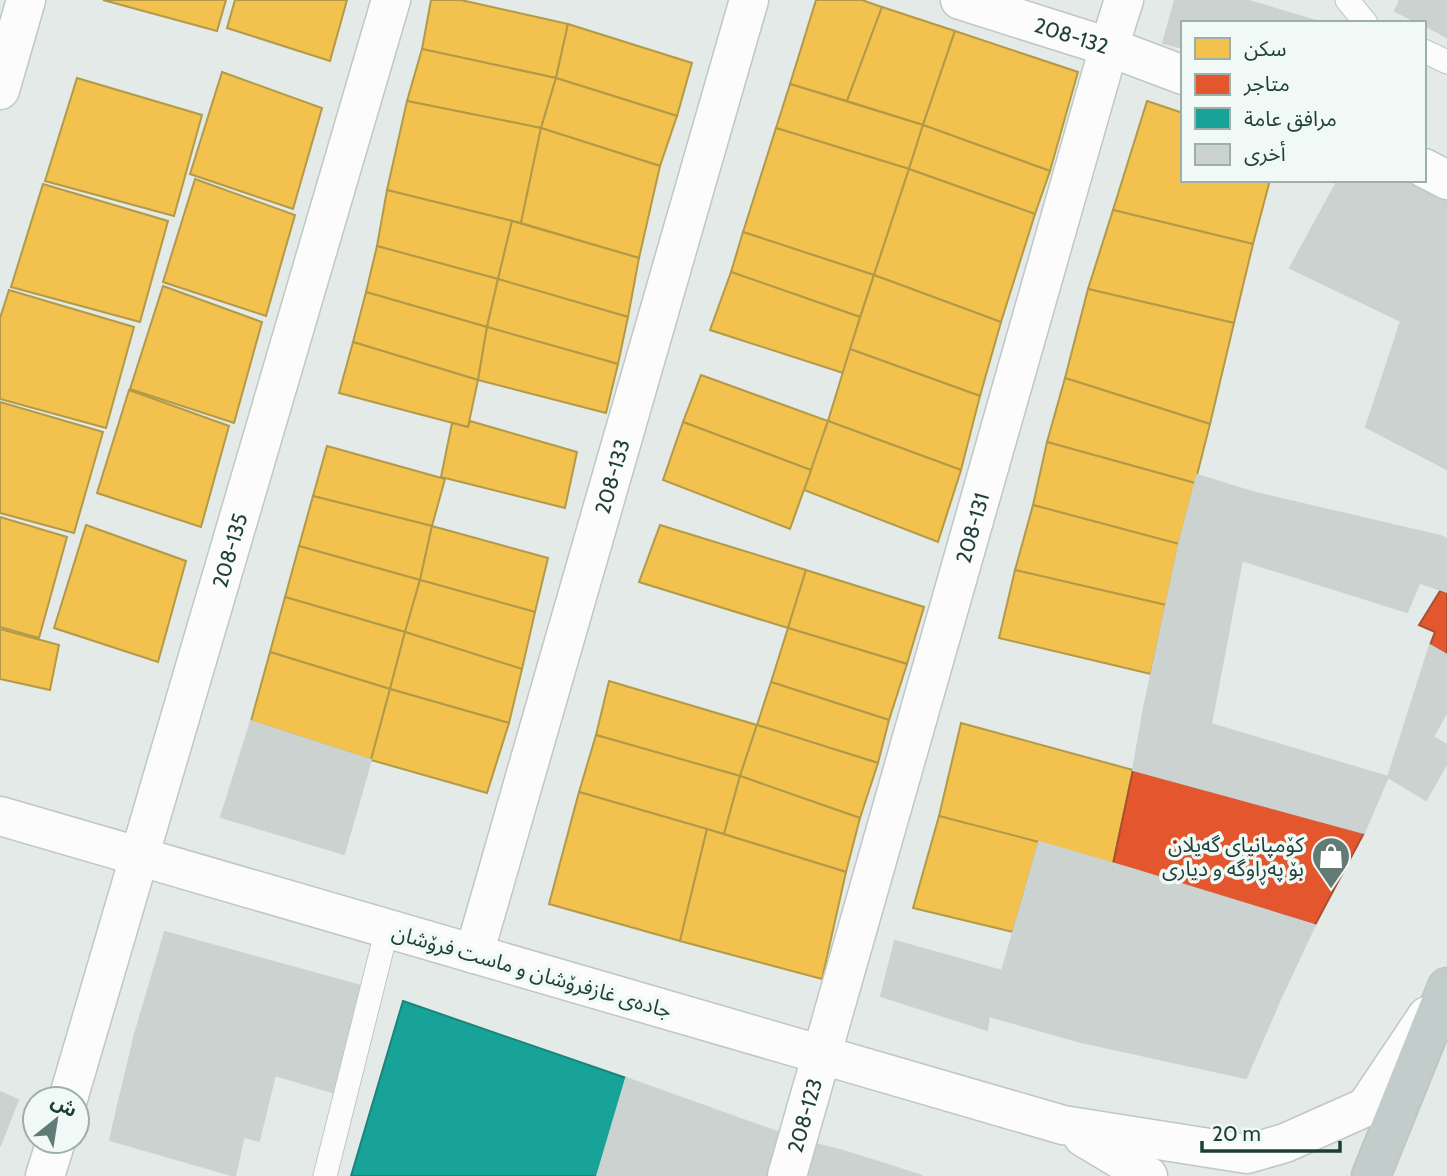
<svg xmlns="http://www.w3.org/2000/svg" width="1447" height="1176" viewBox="0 0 1447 1176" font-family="Cabin,'Noto Sans Arabic',sans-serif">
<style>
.homes{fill:#f2c14e;stroke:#b29a48;stroke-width:2}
.shops{fill:#e4572e;stroke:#a95031;stroke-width:2}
.public{fill:#17a398;stroke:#19857c;stroke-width:2}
.building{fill:#cbd2d0;stroke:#cbd3d0;stroke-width:2}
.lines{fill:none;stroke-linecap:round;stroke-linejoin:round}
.service-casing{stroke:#c0c7c4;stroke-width:25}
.minor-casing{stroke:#c0c7c4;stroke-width:41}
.tertiary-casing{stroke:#c0c7c4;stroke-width:41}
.trunk-casing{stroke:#bbc6c3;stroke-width:41}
.service{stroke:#fbfcfb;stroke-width:23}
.minor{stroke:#fbfcfb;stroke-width:38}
.tertiary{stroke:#fbfcfb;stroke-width:38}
.trunk{stroke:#c2cccb;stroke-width:38}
.labels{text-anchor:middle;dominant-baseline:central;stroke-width:7;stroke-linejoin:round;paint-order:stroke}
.street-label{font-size:21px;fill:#1e3f39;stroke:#f0f9f5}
.poi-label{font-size:21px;fill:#1e3f39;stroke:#f0f9f5;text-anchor:end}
</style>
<rect width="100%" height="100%" fill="#e3eae7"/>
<g class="homes">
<path d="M103 0H226L217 31Z"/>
<path d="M235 0H347L330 61 227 28Z"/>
<path d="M431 0H461L568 24 556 78 422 49Z"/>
<path d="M816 0H862L882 7 847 101 790 84Z"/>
<path d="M882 7 955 31 923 125 847 101Z"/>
<path d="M568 24 692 63 677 116 556 78Z"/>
<path d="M955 31 1078 72 1050 171 923 125Z"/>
<path d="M422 49 556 78 541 128 407 101Z"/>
<path d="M222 72 322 108 293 209 190 174Z"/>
<path d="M77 78 202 115 174 216 45 181Z"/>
<path d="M556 78 677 116 660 166 541 128Z"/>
<path d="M790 84 923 125 909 169 776 128Z"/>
<path d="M407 101 541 128 521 223 387 190Z"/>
<path d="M1147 101 1183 113V180H1270L1253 244 1113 210Z"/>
<path d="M923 125 1050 171 1035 214 909 169Z"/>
<path d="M541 128 660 166 639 258 521 223Z"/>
<path d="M776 128 909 169 874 275 743 232Z"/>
<path d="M909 169 1035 214 1001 322 874 275Z"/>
<path d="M195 179 295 215 266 316 163 282Z"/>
<path d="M43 184 168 221 140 322 11 287Z"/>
<path d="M387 190 512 221 498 279 377 246Z"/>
<path d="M1113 210 1253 244 1234 323 1088 289Z"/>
<path d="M512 221 639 258 628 317 498 279Z"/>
<path d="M743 232 874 275 860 317 731 272Z"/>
<path d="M377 246 498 279 487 327 366 292Z"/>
<path d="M731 272 860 317 843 373 710 330Z"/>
<path d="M874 275 1001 322 980 396 850 349Z"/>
<path d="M498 279 628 317 618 364 487 327Z"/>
<path d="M163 286 262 322 234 423 130 389Z"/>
<path d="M1088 289 1234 323 1210 424 1065 378Z"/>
<path d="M9 290 134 327 106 428 0 399V318Z"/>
<path d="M366 292 487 327 478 380 353 342Z"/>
<path d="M487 327 618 364 606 413 478 380Z"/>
<path d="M353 342 478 380 468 427 339 393Z"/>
<path d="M850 349 980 396 961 470 828 421Z"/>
<path d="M701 375 828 421 811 470 683 422Z"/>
<path d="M1065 378 1210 424 1195 483 1047 442Z"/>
<path d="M129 390 229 426 201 527 97 493Z"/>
<path d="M0 402 103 432 74 533 0 513Z"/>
<path d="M470 421 577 452 565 508 441 477 452 423 468 427Z"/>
<path d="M828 421 961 470 938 542 804 490Z"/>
<path d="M683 422 811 470 790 529 663 480Z"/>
<path d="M1047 442 1195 483 1179 544 1033 505Z"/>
<path d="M327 446 445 479 432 526 313 496Z"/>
<path d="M313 496 432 526 420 580 299 546Z"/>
<path d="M1033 505 1179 544 1166 605 1015 570Z"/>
<path d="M0 517 67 537 39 638 0 627Z"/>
<path d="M86 525 186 561 158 662 54 628Z"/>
<path d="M660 525 806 570 788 628 639 582Z"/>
<path d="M432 526 548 558 535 612 420 580Z"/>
<path d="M299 546 420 580 405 632 285 597Z"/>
<path d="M806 570 924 607 907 664 788 628Z"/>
<path d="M1015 570 1166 605 1151 674 999 638Z"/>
<path d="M420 580 535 612 522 669 405 632Z"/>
<path d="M285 597 405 632 390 689 270 652Z"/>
<path d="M788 628 907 664 889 720 771 682Z"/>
<path d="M0 629 59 645 50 690 0 679Z"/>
<path d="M405 632 522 669 509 723 390 689Z"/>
<path d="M270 652 390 689 371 760 251 721Z"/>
<path d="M609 681 757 725 740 776 596 735Z"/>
<path d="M771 682 889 720 878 763 757 725Z"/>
<path d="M390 689 509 723 487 793 371 760Z"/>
<path d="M961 723 1133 770 1113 864 939 816Z"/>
<path d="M757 725 878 763 860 818 740 776Z"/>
<path d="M596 735 740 776 724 834 579 792Z"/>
<path d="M740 776 860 818 846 872 724 834Z"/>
<path d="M579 792 707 829 680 941 549 904Z"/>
<path d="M939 816 1039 842 1013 932 913 908Z"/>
<path d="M707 829 846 872 822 979 680 941Z"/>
</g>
<g class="shops">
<path d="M1440 591 1447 592V655L1430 645 1435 632 1419 625Z"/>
<path d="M1133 770 1364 833 1315 925 1113 864Z"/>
</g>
<path class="public" d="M403 1001 626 1078 597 1176H351Z"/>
<g class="building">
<path d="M1175 0H1246L1323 23H1183V48L1163 43Z"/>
<path d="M1400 0H1447V37L1424 25V23H1419L1395 11Z"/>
<path d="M1338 180H1424L1447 189V469L1366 427 1401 321 1290 268Z"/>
<path d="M1197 475 1252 492 1235 558 1179 544Z"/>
<path d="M1252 492 1440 536 1407 612 1235 558Z"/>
<path d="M1440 536 1447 539V592L1420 583Z"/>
<path d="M1179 544 1242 560 1211 724 1144 708Z"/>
<path d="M1430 645 1447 655V712L1433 737 1447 745V763L1426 800 1388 777Z"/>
<path d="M1144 708 1211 724 1388 777 1364 833 1133 770Z"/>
<path d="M251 721 371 760 344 854 221 817Z"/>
<path d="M1039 842 1132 869 1081 1042 989 1016Z"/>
<path d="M1132 869 1315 925 1282 995 1109 945Z"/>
<path d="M165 932 372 989 339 1094 135 1034Z"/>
<path d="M895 941 1002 971 989 1016 987 1030 881 996Z"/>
<path d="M1109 945 1282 995 1246 1078 1081 1042Z"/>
<path d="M135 1034 275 1075 259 1141 119 1101Z"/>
<path d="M626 1078 783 1134 770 1176H597Z"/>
<path d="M0 1092 18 1100 0 1146Z"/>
<path d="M119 1101 244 1136 235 1176 110 1140Z"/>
<path d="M812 1143 843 1151 836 1176H803Z"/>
<path d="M843 1151 888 1165 885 1176H836Z"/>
<path d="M888 1165 922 1176H885Z"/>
</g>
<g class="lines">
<defs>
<g id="service">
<path d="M1347 0 1366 23"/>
<path d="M1424 51 1447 62"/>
<path d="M325 1176 387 929"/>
</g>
<g id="minor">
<path id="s1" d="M960 0 1109 47 1183 75"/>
<path d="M0 90 26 0"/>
<path d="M1424 168 1447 180"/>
<path id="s2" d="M474 954 749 0"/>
<path id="s3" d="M68 1099 391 0"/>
<path d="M45 1176 56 1141"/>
<path id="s4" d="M787 1176 1109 47 1124 0"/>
</g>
<g id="tertiary">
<path d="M0 816 1063 1125 1247 1154 1285 1143 1366 1107 1427 1016"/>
<path d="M1083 1137 1148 1176"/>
</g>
<path id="trunk" d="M1371 1176 1447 987"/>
</defs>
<use href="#service" class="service-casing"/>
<use href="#minor" class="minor-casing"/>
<use href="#tertiary" class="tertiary-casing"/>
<use href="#trunk" class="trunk-casing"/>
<use href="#service" class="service"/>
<use href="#minor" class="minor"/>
<use href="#tertiary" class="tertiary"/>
<use href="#trunk" class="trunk"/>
</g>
<defs>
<symbol id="shop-pin" viewBox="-11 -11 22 30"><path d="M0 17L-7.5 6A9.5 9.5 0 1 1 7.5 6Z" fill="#637b76" stroke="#f0f9f5"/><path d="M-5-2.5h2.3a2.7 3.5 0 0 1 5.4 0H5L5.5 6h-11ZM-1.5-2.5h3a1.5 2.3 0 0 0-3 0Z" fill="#fff"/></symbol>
</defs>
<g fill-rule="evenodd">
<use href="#shop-pin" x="1309" y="834" width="44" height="60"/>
</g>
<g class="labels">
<g class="street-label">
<text stroke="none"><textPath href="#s1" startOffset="117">208-132</textPath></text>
<text stroke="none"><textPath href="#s2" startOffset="497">208-133</textPath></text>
<text stroke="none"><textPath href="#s4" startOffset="674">208-131</textPath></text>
<text stroke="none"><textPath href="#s3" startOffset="572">208-135</textPath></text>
<text transform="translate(532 971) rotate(16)">جاده‌ی غازفرۆشان و ماست فرۆشان</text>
<text stroke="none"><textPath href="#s4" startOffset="63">208-123</textPath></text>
</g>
<g class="poi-label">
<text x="1304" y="844">کۆمپانیای گەیلان<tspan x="1304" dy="24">بۆ پەڕاوگە و دیاری</tspan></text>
</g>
</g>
<rect x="1181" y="21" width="245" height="161" fill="#f0f9f5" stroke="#9cafaa" stroke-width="2"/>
<rect x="1195" y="38" width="35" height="21" fill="#f2c14e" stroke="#9cafaa" stroke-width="2"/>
<text x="1244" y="56" font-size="21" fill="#1e3f39">سكن</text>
<rect x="1195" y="74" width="35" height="21" fill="#e4572e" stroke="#9cafaa" stroke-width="2"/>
<text x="1244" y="91" font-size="21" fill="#1e3f39">متاجر</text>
<rect x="1195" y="108" width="35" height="21" fill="#17a398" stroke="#9cafaa" stroke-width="2"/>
<text x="1244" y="126" font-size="21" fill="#1e3f39">مرافق عامة</text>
<rect x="1195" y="144" width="35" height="21" fill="#cbd2d0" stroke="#9cafaa" stroke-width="2"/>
<text x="1244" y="161" font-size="21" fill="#1e3f39">أخرى</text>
<g transform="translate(56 1120) rotate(30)"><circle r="33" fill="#f0f9f5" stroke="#9cafaa" stroke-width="2"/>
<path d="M0-5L12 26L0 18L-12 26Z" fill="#637b76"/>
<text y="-10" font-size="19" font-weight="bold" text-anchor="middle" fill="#1e3f39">ش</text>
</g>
<path d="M1202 1141v10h138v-10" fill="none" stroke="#1e3f39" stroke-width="3.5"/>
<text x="1212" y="1141" font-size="21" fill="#1e3f39" stroke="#f0f9f5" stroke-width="5" paint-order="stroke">20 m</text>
</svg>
